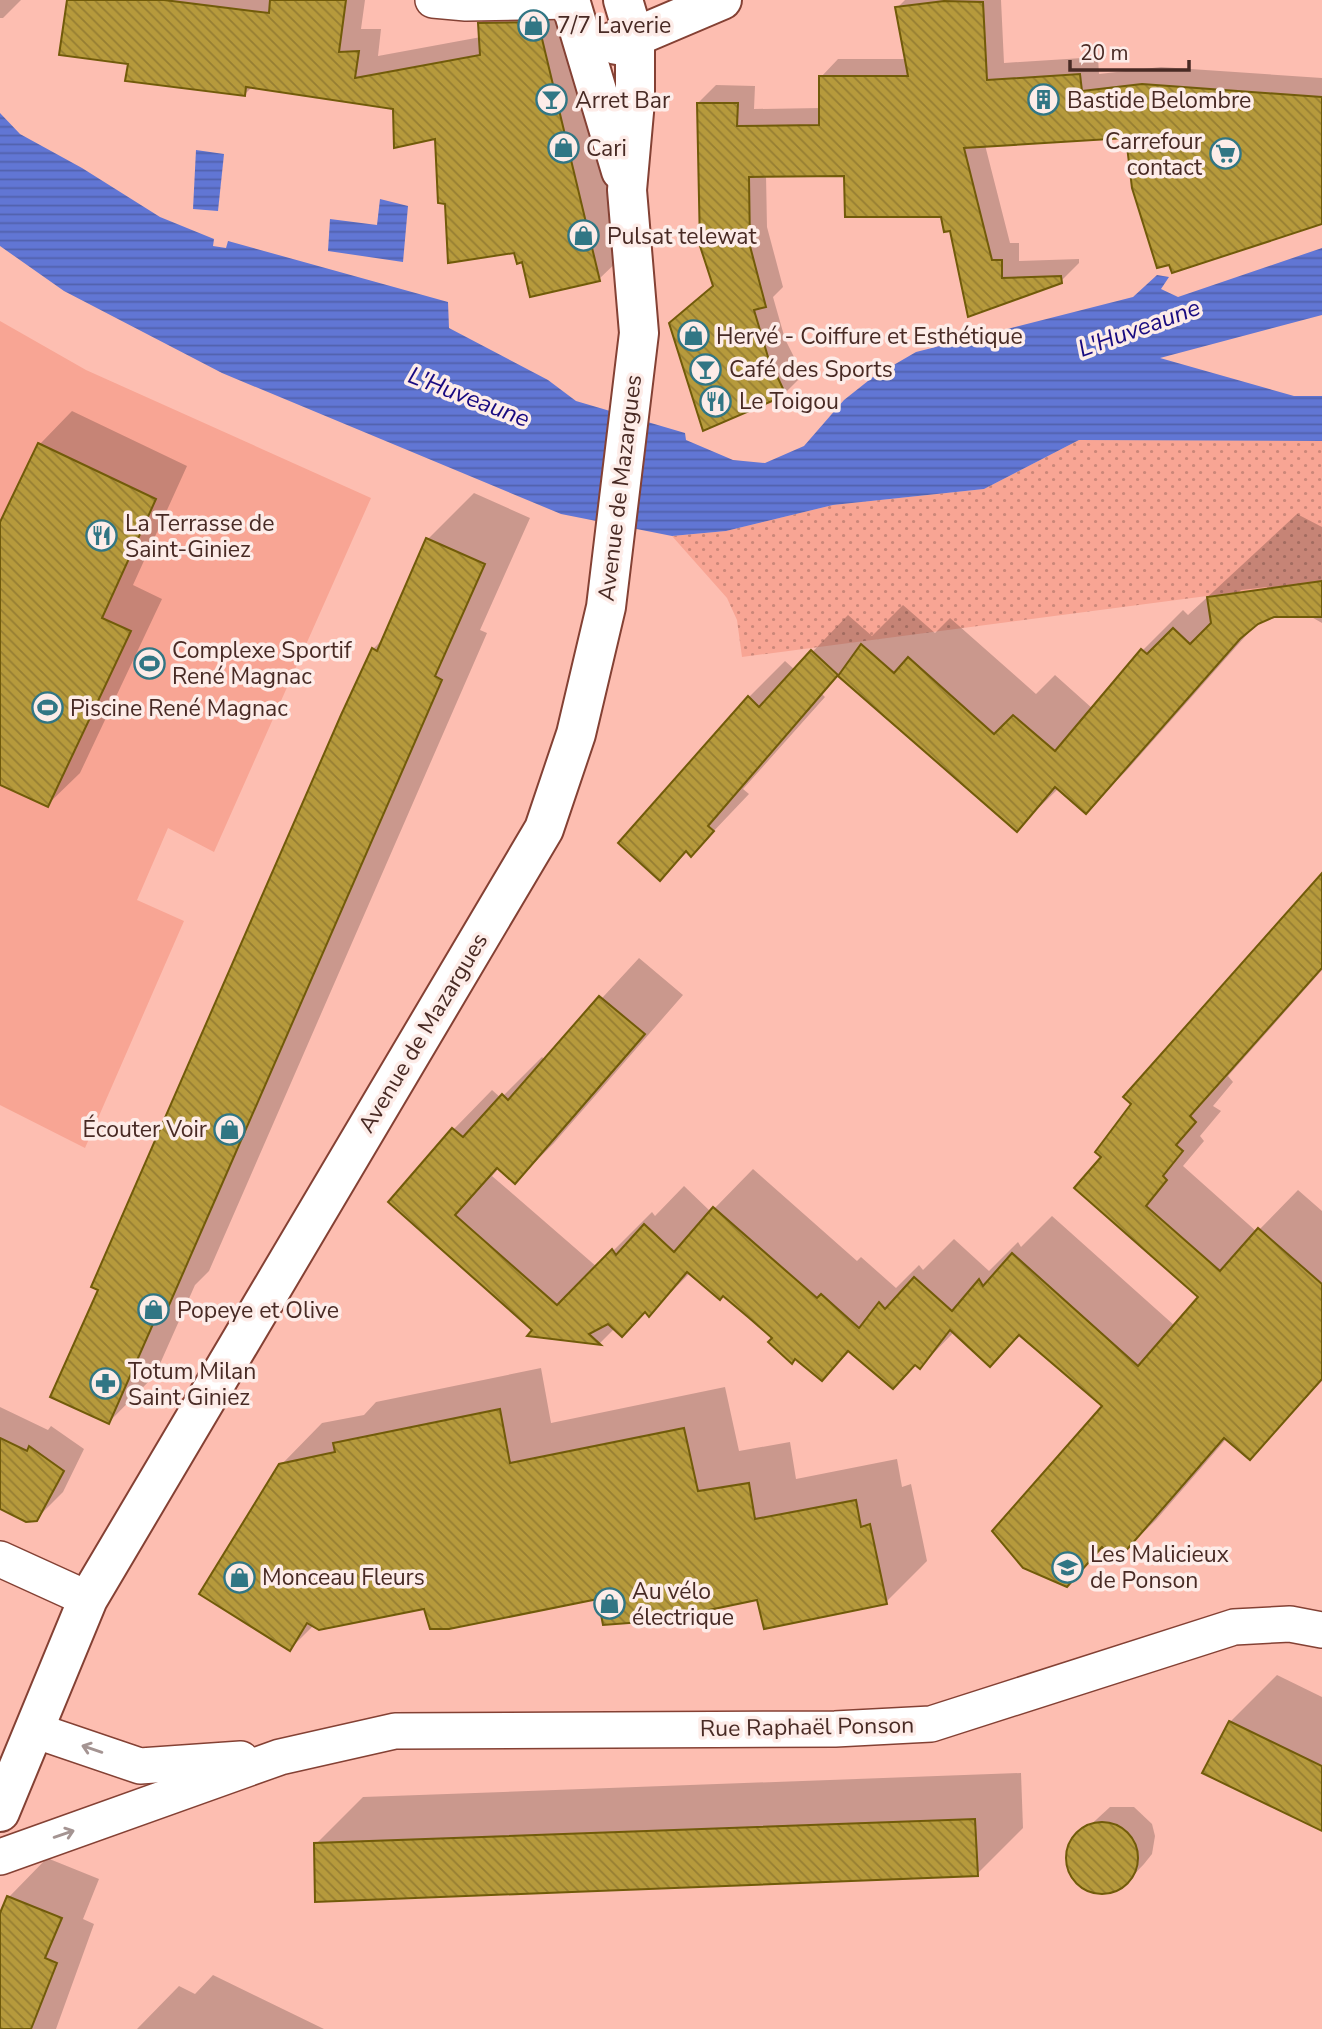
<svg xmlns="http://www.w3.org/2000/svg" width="1322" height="2029" viewBox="0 0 1322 2029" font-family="'Nunito Sans',sans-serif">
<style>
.green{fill:url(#green-dots)}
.pitch{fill:#f8a594}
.water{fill:url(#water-rules)}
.shadow{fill:#0003;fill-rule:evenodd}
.building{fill:url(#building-back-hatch);stroke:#715b0a;stroke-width:2}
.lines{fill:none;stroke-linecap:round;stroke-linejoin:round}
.street-casing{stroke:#844134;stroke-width:38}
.secondary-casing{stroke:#844134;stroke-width:42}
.street{stroke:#fff;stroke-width:35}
.secondary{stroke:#fff;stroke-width:38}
.oneway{stroke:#a49492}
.labels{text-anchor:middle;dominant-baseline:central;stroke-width:7;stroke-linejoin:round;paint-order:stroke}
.poi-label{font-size:23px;fill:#482a24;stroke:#fdece8;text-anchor:start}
.street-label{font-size:23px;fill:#482a24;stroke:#fdece8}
.water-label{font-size:24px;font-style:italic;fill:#180a80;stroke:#fdece8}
</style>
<defs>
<pattern id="green-dots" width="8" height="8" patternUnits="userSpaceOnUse" patternTransform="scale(1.75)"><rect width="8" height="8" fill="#f8a594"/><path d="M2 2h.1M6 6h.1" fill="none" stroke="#cb8779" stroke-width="1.8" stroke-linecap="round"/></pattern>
<pattern id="water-rules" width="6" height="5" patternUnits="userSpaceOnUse" patternTransform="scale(1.75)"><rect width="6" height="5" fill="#6176d4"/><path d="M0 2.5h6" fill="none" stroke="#5261ac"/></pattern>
<pattern id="building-back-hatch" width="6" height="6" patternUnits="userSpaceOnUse" patternTransform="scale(1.75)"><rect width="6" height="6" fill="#b69a3c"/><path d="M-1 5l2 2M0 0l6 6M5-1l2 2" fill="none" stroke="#967e32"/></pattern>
</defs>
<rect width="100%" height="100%" fill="#fdbeb1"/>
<path class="green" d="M1079 440 1322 441V581L742 657 737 620 727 598 672 536 726 531 833 505 984 489Z"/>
<path class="pitch" d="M0 321 86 370 371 498 214 852 168 828 137 900 184 921 85 1148 0 1105Z"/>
<g class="water">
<path d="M0 113 20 134 82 168 160 217 214 239 213 246 226 248 228 241 448 302 449 328 548 380 576 401 685 433 686 440 733 460 765 463 804 446 844 400 873 377 916 352 1133 297 1157 275 1169 277 1161 289 1178 297 1322 248V315L1160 358 1294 396H1322V441L1079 440 984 489 833 505 726 531 672 536 561 514 222 373 64 291 0 246Z"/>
<path d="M196 150 224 154 218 211 193 209Z"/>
<path d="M380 199 408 206 403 262 328 251 330 219 377 225Z"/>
</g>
<g class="shadow">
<path d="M0 0H21L3 18H0Z"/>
<path d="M69 0H365L361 29H381L378 56 481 37 480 24 503 0H562L623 256 599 279 523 259 446 202 437 137 394 108 253 86 244 95 130 62Z"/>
<path d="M905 0H1001L1004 63 1098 57 1099 74 1161 67 1322 78V224L1128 137 985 145 1010 243H1019V261L1079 259V263L1061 281 970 315 951 228 943 215 845 174 766 175 767 227 783 287 773 297 785 339 803 375 785 393 671 324 714 285 698 103 716 85 755 86 754 109 821 108V77L838 59H906L897 8Z"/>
<path d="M72 411 187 466 133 585 162 599 80 773 47 805 0 783V522L40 444Z"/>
<path d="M474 493 530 518 480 630 487 633 209 1271 195 1285 155 1375 109 1422 373 649 386 636 428 539Z"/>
<path d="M1297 514 1322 527V623L1308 615H1273L1258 622 1127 770 1086 811 1059 788 1017 829 839 675 822 694 825 697 743 789 749 794 691 855 688 851 660 879 749 697 785 661 795 670 848 615 872 636 903 605 935 633 950 618 1036 694 1055 675 1093 709 1143 650 1183 610 1188 615ZM1267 587 1268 590 1237 594 1241 590Z"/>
<path d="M1322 876V970L1228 1076 1233 1082 1213 1106 1221 1111 1200 1136 1204 1141 1183 1166 1257 1232 1298 1190 1322 1211V1381L1249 1458 1227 1438 1156 1520 1117 1558 1104 1547 1066 1585 1105 1406 1021 1334 990 1365 954 1332 920 1367 850 1351 822 1379 723 1294 690 1273 649 1314 646 1311 622 1335 615 1328 600 1343 531 1335 535 1330 390 1202 454 1129 492 1090 501 1098 542 1057 545 1060 639 958 683 995 554 1143 515 1182 499 1168 492 1176 597 1267 652 1212 655 1216 684 1186 711 1212 753 1169 857 1261 861 1257 896 1288 919 1265 923 1270 954 1239 989 1271 1018 1242 1021 1247 1052 1216 1175 1326 1200 1297 1104 1157Z"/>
<path d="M541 1368 551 1423 725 1387 739 1451 790 1442 796 1479 897 1459 902 1487 911 1484 927 1561 886 1602 599 1597 425 1607 314 1625 290 1649 281 1465 322 1423 364 1415 376 1402Z"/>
<path d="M0 1407 48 1430 51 1426 84 1449 63 1492 36 1519 0 1508Z"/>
<path d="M1277 1675 1322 1697V1829L1230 1722Z"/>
<path d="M1021 1773 1023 1828 977 1874 316 1844 363 1797Z"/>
<path d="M1110 1807H1134L1152 1824 1155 1836 1152 1854 1144 1864 1126 1883 1103 1892 1080 1884 1069 1866 1072 1842Z"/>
<path d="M47 1858 99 1879 83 1919 94 1924 56 2029H0V1918L9 1897Z"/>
<path d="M213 1975 324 2029H137L179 1986 195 1994Z"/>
</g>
<g class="building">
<path d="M67 0H164L269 13 270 0H346L339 52 359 51 355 78 480 55 478 23 538 22 600 281 530 297 522 262 517 264 514 253 448 263 445 204 438 203 435 139 394 148 393 109 246 87 245 96 125 81 128 64 59 55Z"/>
<path d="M944 1 983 2 987 80 1080 74 1082 91 1142 84 1322 97V224L1172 273 1169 265 1157 268 1132 188 1126 138 964 148 992 260H1002V278L1061 276 1062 283 968 317 950 231 944 232 941 217H845L844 176 749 177 750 246 766 307 754 310 768 357 786 395 703 431 669 323 713 286 700 246 697 103H738L737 126 819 125V76H908L895 7Z"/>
<path d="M38 443 156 499 102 618 131 631 48 807 0 785V522Z"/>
<path d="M426 538 485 564 435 676 442 680 222 1184 163 1319 157 1315 109 1424 50 1397 98 1290 91 1287 341 715 372 648 377 651Z"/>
<path d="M1322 581V617H1274L1258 624 1240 639 1086 814 1055 787 1017 832 838 676 861 644 894 673 908 657 994 734 1013 715 1055 751 1141 649 1147 654 1173 628 1190 644 1211 623 1207 597Z"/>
<path d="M811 650 838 675 708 826 714 831 691 857 686 851 660 881 618 843 748 696 759 707Z"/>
<path d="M1322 873V968L1190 1116 1196 1122 1176 1145 1183 1151 1163 1176 1167 1180 1146 1206 1220 1271 1258 1228 1322 1284V1379L1250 1460 1224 1438 1117 1561 1102 1547 1067 1587 1023 1568 992 1531 1102 1406 1019 1335 990 1367 950 1330 920 1369 915 1365 893 1389 848 1351 822 1381 795 1359 792 1364 768 1342 772 1338 748 1317 723 1296 720 1300 687 1272 649 1317 645 1312 622 1337 608 1324 589 1334 601 1345 527 1336 532 1330 388 1202 452 1128 463 1137 502 1094 508 1100 599 996 645 1034 515 1184 497 1168 455 1215 557 1305 612 1249 616 1255 644 1224 674 1252 713 1207 817 1298 821 1294 859 1328 879 1302 885 1309 914 1277 952 1311 979 1279 983 1286 1012 1253 1138 1366 1198 1297 1074 1188 1101 1157 1095 1152 1131 1104 1123 1097Z"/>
<path d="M500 1409 510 1463 684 1428 698 1491 749 1483 755 1519 856 1500 861 1527 870 1524 887 1604 764 1629 757 1600 656 1621 603 1625 598 1599 449 1629H430L424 1609 319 1630 307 1623 290 1651 199 1594 279 1464 335 1452 333 1443Z"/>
<path d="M0 1438 27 1451 29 1446 64 1471 37 1521 26 1522 0 1509Z"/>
<path d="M1229 1721 1322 1766V1831L1202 1773Z"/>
<path d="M975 1819 978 1876 315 1902 314 1843Z"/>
<circle cx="1102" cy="1858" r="36"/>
<path d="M7 1896 62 1918 45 1958 57 1963 31 2029H0V1913Z"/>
</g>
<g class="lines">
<defs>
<g id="street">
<path d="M433 0 466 3 570 1"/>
<path d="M0 1559 88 1599"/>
<path d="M34 1730 140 1766 241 1759"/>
<path d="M0 1857 280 1757 395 1731 835 1729 931 1724 1234 1627 1290 1624 1322 1630"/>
</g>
<g id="secondary">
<path d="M570 0 621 171"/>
<path d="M611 42 616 45 722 0"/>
<path d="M0 1812 88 1599 544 829 576 734 606 607 639 333 627 190 635 101V40L623 0"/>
</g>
</defs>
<use href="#street" class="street-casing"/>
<use href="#secondary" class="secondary-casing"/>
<use href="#street" class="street"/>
<use href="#secondary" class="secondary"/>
</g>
<defs><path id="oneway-shaft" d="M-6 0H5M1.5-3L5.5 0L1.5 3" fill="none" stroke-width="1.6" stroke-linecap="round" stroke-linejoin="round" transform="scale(1.75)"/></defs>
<g class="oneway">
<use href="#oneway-shaft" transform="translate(92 1749) rotate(-161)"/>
<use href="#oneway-shaft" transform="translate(64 1834) rotate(-19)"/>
</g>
<defs>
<symbol id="shop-ring" viewBox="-11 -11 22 22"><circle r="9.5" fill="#fdece8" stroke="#317684" stroke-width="1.5"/><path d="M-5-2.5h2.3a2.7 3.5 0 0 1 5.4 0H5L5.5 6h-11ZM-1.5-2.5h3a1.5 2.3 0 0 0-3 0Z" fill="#317684"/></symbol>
<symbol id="bar-ring" viewBox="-11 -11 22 22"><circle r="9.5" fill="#fdece8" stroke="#317684" stroke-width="1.5"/><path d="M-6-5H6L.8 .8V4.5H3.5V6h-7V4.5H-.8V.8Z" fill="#317684"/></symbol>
<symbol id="building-ring" viewBox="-11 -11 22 22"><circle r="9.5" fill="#fdece8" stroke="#317684" stroke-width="1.5"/><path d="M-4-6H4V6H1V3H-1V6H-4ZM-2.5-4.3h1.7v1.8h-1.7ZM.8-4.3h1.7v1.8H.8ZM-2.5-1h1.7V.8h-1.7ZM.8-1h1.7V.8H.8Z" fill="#317684"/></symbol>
<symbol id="supermarket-ring" viewBox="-11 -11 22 22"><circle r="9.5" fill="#fdece8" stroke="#317684" stroke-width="1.5"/><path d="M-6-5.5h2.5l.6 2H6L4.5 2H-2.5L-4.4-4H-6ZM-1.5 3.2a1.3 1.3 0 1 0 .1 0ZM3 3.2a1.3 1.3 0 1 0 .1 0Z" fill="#317684"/></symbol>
<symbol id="restaurant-ring" viewBox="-11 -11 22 22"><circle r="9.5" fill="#fdece8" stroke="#317684" stroke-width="1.5"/><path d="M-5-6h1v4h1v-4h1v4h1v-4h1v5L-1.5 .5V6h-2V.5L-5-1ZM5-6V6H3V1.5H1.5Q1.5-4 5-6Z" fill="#317684"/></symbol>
<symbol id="stadium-ring" viewBox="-11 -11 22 22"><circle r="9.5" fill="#fdece8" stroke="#317684" stroke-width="1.5"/><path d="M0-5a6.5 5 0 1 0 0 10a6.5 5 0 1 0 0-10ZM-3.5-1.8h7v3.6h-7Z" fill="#317684"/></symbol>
<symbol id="pharmacy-ring" viewBox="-11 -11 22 22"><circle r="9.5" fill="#fdece8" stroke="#317684" stroke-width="1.5"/><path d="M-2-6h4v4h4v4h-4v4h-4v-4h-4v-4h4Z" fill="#317684"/></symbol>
<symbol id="school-ring" viewBox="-11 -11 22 22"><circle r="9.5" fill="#fdece8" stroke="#317684" stroke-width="1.5"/><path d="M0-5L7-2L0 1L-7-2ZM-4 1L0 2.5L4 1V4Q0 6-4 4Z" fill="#317684"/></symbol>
</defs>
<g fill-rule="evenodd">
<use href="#shop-ring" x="516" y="8" width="35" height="35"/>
<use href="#bar-ring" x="534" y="82" width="35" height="35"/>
<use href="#building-ring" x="1026" y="82" width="35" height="35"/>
<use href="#shop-ring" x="546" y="130" width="35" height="35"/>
<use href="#supermarket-ring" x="1208" y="136" width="35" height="35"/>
<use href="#shop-ring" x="566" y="218" width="35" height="35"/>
<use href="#shop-ring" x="676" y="318" width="35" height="35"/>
<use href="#bar-ring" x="688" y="352" width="35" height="35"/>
<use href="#restaurant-ring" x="698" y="384" width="35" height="35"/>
<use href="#restaurant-ring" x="84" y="518" width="35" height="35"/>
<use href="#stadium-ring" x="132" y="646" width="35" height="35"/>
<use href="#stadium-ring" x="30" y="690" width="35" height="35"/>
<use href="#shop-ring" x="212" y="1112" width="35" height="35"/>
<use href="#shop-ring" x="136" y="1292" width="35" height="35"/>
<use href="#pharmacy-ring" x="88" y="1366" width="35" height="35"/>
<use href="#school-ring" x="1050" y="1550" width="35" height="35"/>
<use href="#shop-ring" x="222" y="1560" width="35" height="35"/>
<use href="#shop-ring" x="592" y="1586" width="35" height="35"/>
</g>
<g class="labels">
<g class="poi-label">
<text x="557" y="25">7/7 Laverie</text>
<text x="575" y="100">Arret Bar</text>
<text x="1067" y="100">Bastide Belombre</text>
<text x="1202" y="141" text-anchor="end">Carrefour<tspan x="1202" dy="26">contact</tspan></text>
<text x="586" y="148">Cari</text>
<text x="607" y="236">Pulsat telewat</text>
<text x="716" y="336">Hervé - Coiffure et Esthétique</text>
<text x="729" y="369">Café des Sports</text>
<text x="739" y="401">Le Toigou</text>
<text x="125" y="523">La Terrasse de<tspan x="125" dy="26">Saint-Giniez</tspan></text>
<text x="172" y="650">Complexe Sportif<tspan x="172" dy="26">René Magnac</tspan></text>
<text x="70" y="708">Piscine René Magnac</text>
<text x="207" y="1129" text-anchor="end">Écouter Voir</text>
<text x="177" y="1310">Popeye et Olive</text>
<text x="128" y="1371">Totum Milan<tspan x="128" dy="26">Saint Giniez</tspan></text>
<text x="1090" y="1554">Les Malicieux<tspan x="1090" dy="26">de Ponson</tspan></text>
<text x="262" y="1577">Monceau Fleurs</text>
<text x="632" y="1591">Au vélo<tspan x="632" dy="26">électrique</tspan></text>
</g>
<g class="street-label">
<text transform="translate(620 488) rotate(-83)">Avenue de Mazargues</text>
<text transform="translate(423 1033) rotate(-59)">Avenue de Mazargues</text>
<text transform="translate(807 1727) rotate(-1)">Rue Raphaël Ponson</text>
</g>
<g class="water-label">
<text transform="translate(1139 328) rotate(-20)">L'Huveaune</text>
<text transform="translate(469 397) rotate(21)">L'Huveaune</text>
</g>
</g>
<path d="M1070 60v10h119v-10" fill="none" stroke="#482a24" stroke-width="3.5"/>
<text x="1080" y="60" font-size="21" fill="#482a24" stroke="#fdece8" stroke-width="5" paint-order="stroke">20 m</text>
</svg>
